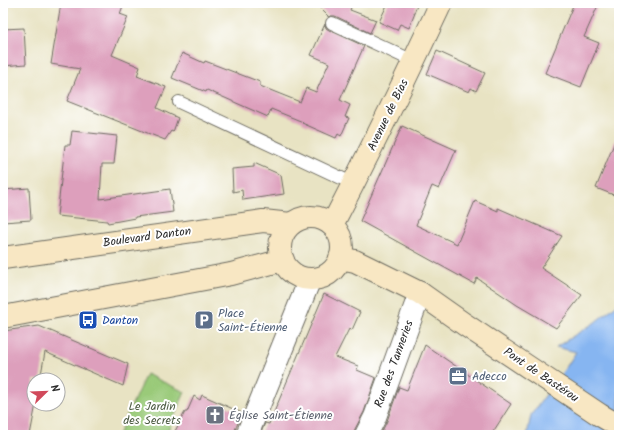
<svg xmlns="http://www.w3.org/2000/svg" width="622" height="438" viewBox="0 0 622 438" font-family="Kalam,sans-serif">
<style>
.green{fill:#9aca79;stroke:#627a52}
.water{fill:#86b5f1;stroke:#58708e}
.building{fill:#dd9fbc}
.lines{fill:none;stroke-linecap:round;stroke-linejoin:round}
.lane-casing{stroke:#6d6b60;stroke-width:14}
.street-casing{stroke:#6d6b60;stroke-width:24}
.secondary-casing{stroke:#6d6b60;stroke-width:24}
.lane{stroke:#fff;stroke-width:12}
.street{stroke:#fff;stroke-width:22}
.secondary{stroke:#f8e7c3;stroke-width:22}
.labels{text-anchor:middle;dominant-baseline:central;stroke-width:4;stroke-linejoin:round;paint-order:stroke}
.street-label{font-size:12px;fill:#2b2b2b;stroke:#fff}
.service-label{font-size:12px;fill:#4e5e75;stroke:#fff;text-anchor:start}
.transit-label{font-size:12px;fill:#164399;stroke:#fff;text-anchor:start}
.park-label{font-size:12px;fill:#4c5b42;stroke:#fff}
.worship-label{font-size:12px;fill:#5b616d;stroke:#fff;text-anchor:start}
</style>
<rect width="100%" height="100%" fill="#fff"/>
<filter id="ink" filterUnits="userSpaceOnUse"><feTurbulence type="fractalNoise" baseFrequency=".025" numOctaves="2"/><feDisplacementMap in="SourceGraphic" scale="8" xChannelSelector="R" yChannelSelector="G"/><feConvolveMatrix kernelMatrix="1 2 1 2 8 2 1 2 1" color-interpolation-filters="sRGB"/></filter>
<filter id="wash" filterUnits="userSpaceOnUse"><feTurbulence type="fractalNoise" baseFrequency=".012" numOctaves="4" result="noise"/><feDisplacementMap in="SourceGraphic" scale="16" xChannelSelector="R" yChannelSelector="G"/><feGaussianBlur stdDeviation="0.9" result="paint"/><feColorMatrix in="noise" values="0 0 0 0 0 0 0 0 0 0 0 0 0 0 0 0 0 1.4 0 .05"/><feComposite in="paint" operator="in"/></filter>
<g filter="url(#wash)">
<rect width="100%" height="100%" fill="#e8e3c3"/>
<path class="green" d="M146 374 185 392 166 435H118Z"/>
<path class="water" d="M619 303V435H527L531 415 567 366 576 352 556 347 594 323Z"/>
<g id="blocks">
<g class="building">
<path d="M61 3H124L120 14 128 17 112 55 140 67 137 76 166 87 157 108 178 118 173 132 171 131 165 140 67 101 80 69 51 64Z"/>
<path d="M315 3H353L350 10 376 20 370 33 335 16H331L328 17V16Z"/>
<path d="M388 3H418L414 13H415L409 28 400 24 397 30 379 22Z"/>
<path d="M574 3H599L584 37 599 43 581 87 545 73Z"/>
<path d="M325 24 326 28 329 30 364 46 340 100 350 105 345 117 349 118 341 136 338 134 336 138 302 123 303 122 271 109 268 117 207 90 206 92 172 78 182 53 204 63 205 61 260 82V86L300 102 306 88 316 92 329 63 311 55Z"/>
<path d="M24 28 26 64 3 66V29Z"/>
<path d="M437 51 485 73 476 91 471 88 469 92 427 74Z"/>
<path d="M402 126 456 150 439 189 432 186 416 225 457 244 475 201 498 211V208L562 236 541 268 582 295 556 328 517 305 477 278 474 284 360 221Z"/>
<path d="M72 131 117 136 114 164H102L100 199 170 189 173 212 135 217V218L108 223 107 221 57 216 65 145H70Z"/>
<path d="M618 134H619V197L596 188Z"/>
<path d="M254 163 281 175 284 194 243 200 242 190 233 192 232 169 254 167Z"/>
<path d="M29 188 31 220 3 222V190Z"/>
<path d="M324 294 360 312 352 330 349 329 335 357 358 366 357 370 376 378 364 412 355 429 354 435H260L265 423 269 424Z"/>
<path d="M39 326 128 364 123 386 45 352 40 380H34V404H36L30 435H3V331Z"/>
<path d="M425 345 511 404 491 435H380L387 421 399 387 407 390Z"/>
<path d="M202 395 242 413 235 430V435H173L185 412H187L194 396 200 400Z"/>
</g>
</g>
</g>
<g filter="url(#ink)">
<use href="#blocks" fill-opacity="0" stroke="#6d6b60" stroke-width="1"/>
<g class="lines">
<defs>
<g id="lane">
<path d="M332 23 413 61"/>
<path d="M179 102 354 184"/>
</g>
<g id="street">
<path d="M247 435 310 279"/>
<path d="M366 435 375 417 420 293"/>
</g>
<g id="secondary">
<circle cx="311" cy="248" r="31"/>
<path d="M332 225C370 152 406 78 441 3"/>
<path d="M3 258 263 221 291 224"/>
<path d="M340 258 355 261 420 293 464 324 600 415 619 426"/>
<path d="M3 317 231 274 283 260"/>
</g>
</defs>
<use href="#lane" class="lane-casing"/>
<use href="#street" class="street-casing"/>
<use href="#secondary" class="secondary-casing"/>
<use href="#lane" class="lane"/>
<use href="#street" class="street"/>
<use href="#secondary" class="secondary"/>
</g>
</g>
<defs>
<symbol id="bus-square" viewBox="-11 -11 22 22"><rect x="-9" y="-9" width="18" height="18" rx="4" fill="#1a4fb4" stroke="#fff"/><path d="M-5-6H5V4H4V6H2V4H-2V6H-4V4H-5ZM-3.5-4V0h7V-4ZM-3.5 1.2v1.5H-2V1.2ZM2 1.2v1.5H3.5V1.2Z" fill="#fff"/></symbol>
<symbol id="parking-square" viewBox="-11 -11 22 22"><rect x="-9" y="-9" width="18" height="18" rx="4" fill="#5c6f8a" stroke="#fff"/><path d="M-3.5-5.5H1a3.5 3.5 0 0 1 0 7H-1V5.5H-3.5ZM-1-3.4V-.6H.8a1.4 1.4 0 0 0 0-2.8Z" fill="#fff"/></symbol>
<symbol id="office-square" viewBox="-11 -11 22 22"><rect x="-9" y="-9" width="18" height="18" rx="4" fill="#5c6f8a" stroke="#fff"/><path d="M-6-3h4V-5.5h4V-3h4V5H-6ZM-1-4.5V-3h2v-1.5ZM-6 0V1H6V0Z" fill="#fff"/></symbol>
<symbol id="church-square" viewBox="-11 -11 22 22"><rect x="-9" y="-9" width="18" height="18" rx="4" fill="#6b7280" stroke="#fff"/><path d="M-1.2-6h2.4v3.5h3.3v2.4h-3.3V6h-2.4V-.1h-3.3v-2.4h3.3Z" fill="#fff"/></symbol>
</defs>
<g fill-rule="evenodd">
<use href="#bus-square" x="77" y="309" width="22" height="22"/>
<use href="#parking-square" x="193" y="309" width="22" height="22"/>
<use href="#office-square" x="447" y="365" width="22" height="22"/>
<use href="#church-square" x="204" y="404" width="22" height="22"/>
</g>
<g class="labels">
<g class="street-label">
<text transform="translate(388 115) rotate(-64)">Avenue de Bias</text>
<text transform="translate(147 237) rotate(-8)">Boulevard Danton</text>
<text transform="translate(394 364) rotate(-70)">Rue des Tanneries</text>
<text transform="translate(541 375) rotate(34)">Pont de Bastérou</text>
</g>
<g class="service-label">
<text x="218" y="313">Place<tspan x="218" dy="14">Saint-Étienne</tspan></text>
<text x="472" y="376">Adecco</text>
</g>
<g class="transit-label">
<text x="102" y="320">Danton</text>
</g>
<g class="park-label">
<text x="152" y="406">Le Jardin<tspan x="152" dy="14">des Secrets</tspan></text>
</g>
<g class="worship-label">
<text x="229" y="415">Église Saint-Étienne</text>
</g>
</g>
<rect width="622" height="438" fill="none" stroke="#fff" stroke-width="16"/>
<g transform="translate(46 392) rotate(67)"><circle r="19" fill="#ffffff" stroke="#aaaaaa"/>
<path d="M0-3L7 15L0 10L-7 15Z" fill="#d1495b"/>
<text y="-6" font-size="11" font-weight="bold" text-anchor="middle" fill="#2b2b2b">N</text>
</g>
</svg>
